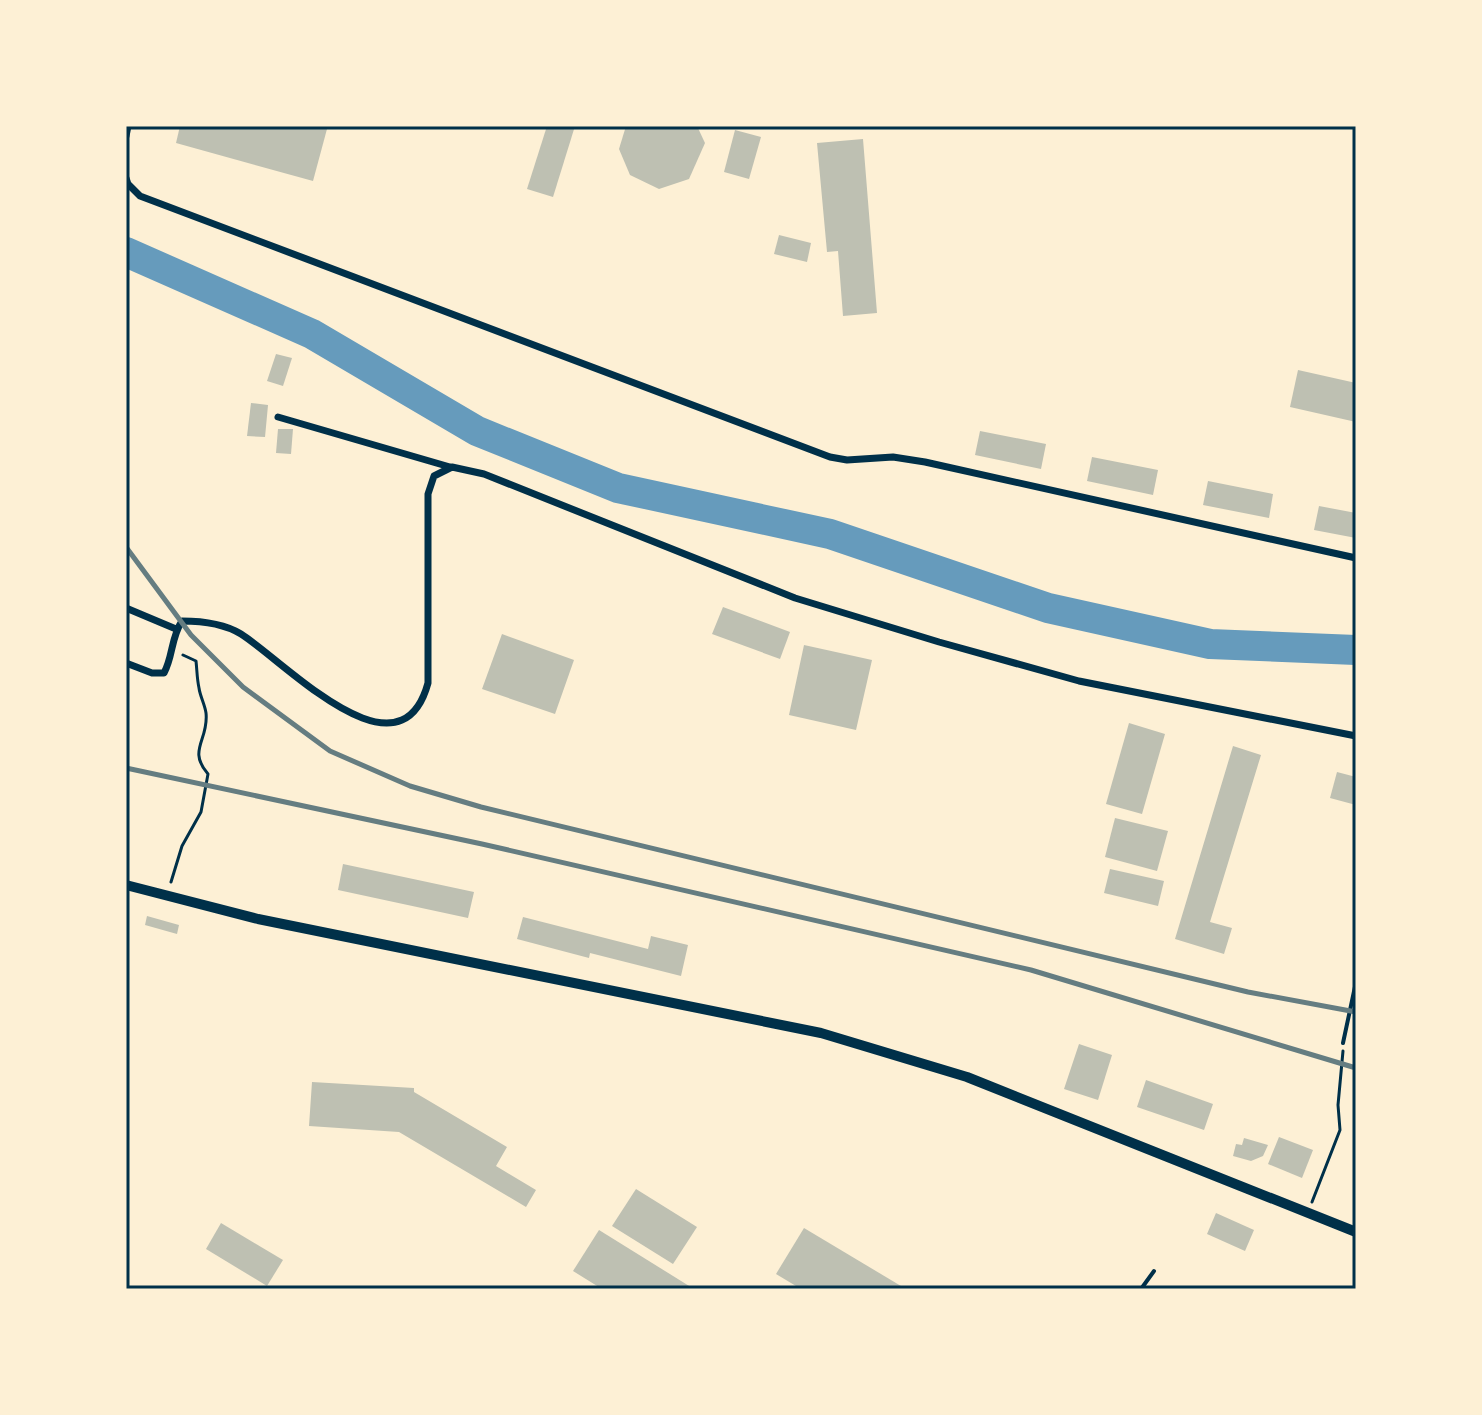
<svg xmlns="http://www.w3.org/2000/svg" width="1482" height="1415" viewBox="0 0 1482 1415" font-family="'Roboto Serif',serif">
<style>
.lines{fill:none;stroke-linecap:round;stroke-linejoin:round}
.river{stroke:#669bbc;stroke-width:30}
.building{fill:#bec0b2}
.path{stroke:#003049;stroke-width:3}
.service{stroke:#003049;stroke-width:4}
.minor{stroke:#003049;stroke-width:7}
.secondary{stroke:#003049;stroke-width:10}
.rail{stroke:#657d81;stroke-width:5}
.neatline{fill:none;stroke:#003049;stroke-width:3}
</style>
<rect width="100%" height="100%" fill="#fdf0d5"/>
<g class="lines">
<path class="river" d="M126 252 312 334 477 431 618 488 830 534 1048 608 1210 644 1356 650"/>
</g>
<g class="building">
<path d="M180 126H317L327 129 313 181 176 143Z"/>
<path d="M547 126H575L553 197 527 189Z"/>
<path d="M626 126H697L705 143 689 179 659 189 630 175 619 149Z"/>
<path d="M735 130 761 137 749 179 724 172Z"/>
<path d="M863 139 877 313 843 316 838 251 827 252 817 143Z"/>
<path d="M779 235 811 243 807 262 774 254Z"/>
<path d="M276 354 292 358 283 386 267 381Z"/>
<path d="M1298 370 1356 383V422L1290 407Z"/>
<path d="M251 403 268 405 265 437 247 436Z"/>
<path d="M278 429H293L291 454 276 453Z"/>
<path d="M980 431 1046 444 1041 469 975 455Z"/>
<path d="M1092 457 1158 470 1153 495 1087 481Z"/>
<path d="M1208 481 1273 494 1269 518 1203 505Z"/>
<path d="M1319 506 1356 513V538L1314 530Z"/>
<path d="M723 607 790 632 780 659 712 634Z"/>
<path d="M502 634 574 660 555 714 482 689Z"/>
<path d="M804 645 872 660 856 730 789 715Z"/>
<path d="M1129 723 1165 734 1142 814 1106 804Z"/>
<path d="M1233 746 1261 755 1210 922 1232 928 1224 954 1175 939Z"/>
<path d="M1337 772 1356 777V805L1330 798Z"/>
<path d="M1115 818 1168 831 1157 871 1105 857Z"/>
<path d="M343 864 474 892 468 918 338 890Z"/>
<path d="M1110 869 1164 881 1158 906 1104 893Z"/>
<path d="M147 916 179 925 177 934 145 925Z"/>
<path d="M523 917 648 949 651 936 688 945 681 976 590 953 589 958 517 939Z"/>
<path d="M1079 1044 1112 1055 1098 1100 1064 1089Z"/>
<path d="M1146 1080 1213 1104 1204 1130 1137 1107Z"/>
<path d="M312 1082 414 1088V1092L507 1147 496 1166 536 1190 526 1207 399 1132 309 1126Z"/>
<path d="M1279 1137 1313 1150 1302 1178 1268 1164Z"/>
<path d="M1244 1138 1268 1145 1263 1156 1251 1161 1233 1156 1236 1144 1242 1145Z"/>
<path d="M636 1189 697 1227 673 1264 612 1226Z"/>
<path d="M1216 1213 1254 1230 1245 1251 1207 1234Z"/>
<path d="M221 1223 283 1260 267 1286 206 1249Z"/>
<path d="M804 1228 906 1289H801L776 1274Z"/>
<path d="M599 1230 694 1289H602L573 1271Z"/>
</g>
<g class="lines">
<g class="path">
<path d="M171 882 182 846 201 812 208 774C187 750 209 740 206 713 205 705 200 696 199 688 197 679 197 670 196 661L183 655"/>
<path d="M1312 1202 1340 1130 1338 1105 1343 1051"/>
</g>
<g class="service">
<path d="M1343 1043 1356 982"/>
<path d="M1141 1289 1154 1271"/>
</g>
<g class="minor">
<path d="M126 136 128 126"/>
<path d="M126 178 128 184 140 196 830 457 847 460 893 457 925 462 1356 558"/>
<path d="M278 417 450 467"/>
<path d="M126 608 176 629"/>
<path d="M126 663 152 673H164C173 657 171 637 182 621 202 621 223 623 241 634 284 661 400 786 428 683V494L434 476 452 467 484 474 795 598 939 642 1079 681 1356 736"/>
</g>
<path class="secondary" d="M126 885 258 919 821 1033 967 1077 1356 1232"/>
<g class="rail">
<path d="M126 547 191 635 243 687 330 751 410 786 481 807 1248 992 1356 1012"/>
<path d="M126 768 482 844 1031 970 1356 1068"/>
</g>
</g>
<rect width="1482" height="1415" fill="none" stroke="#fdf0d5" stroke-width="256"/>
<rect x="128" y="128" width="1226" height="1159" class="neatline"/>
</svg>
